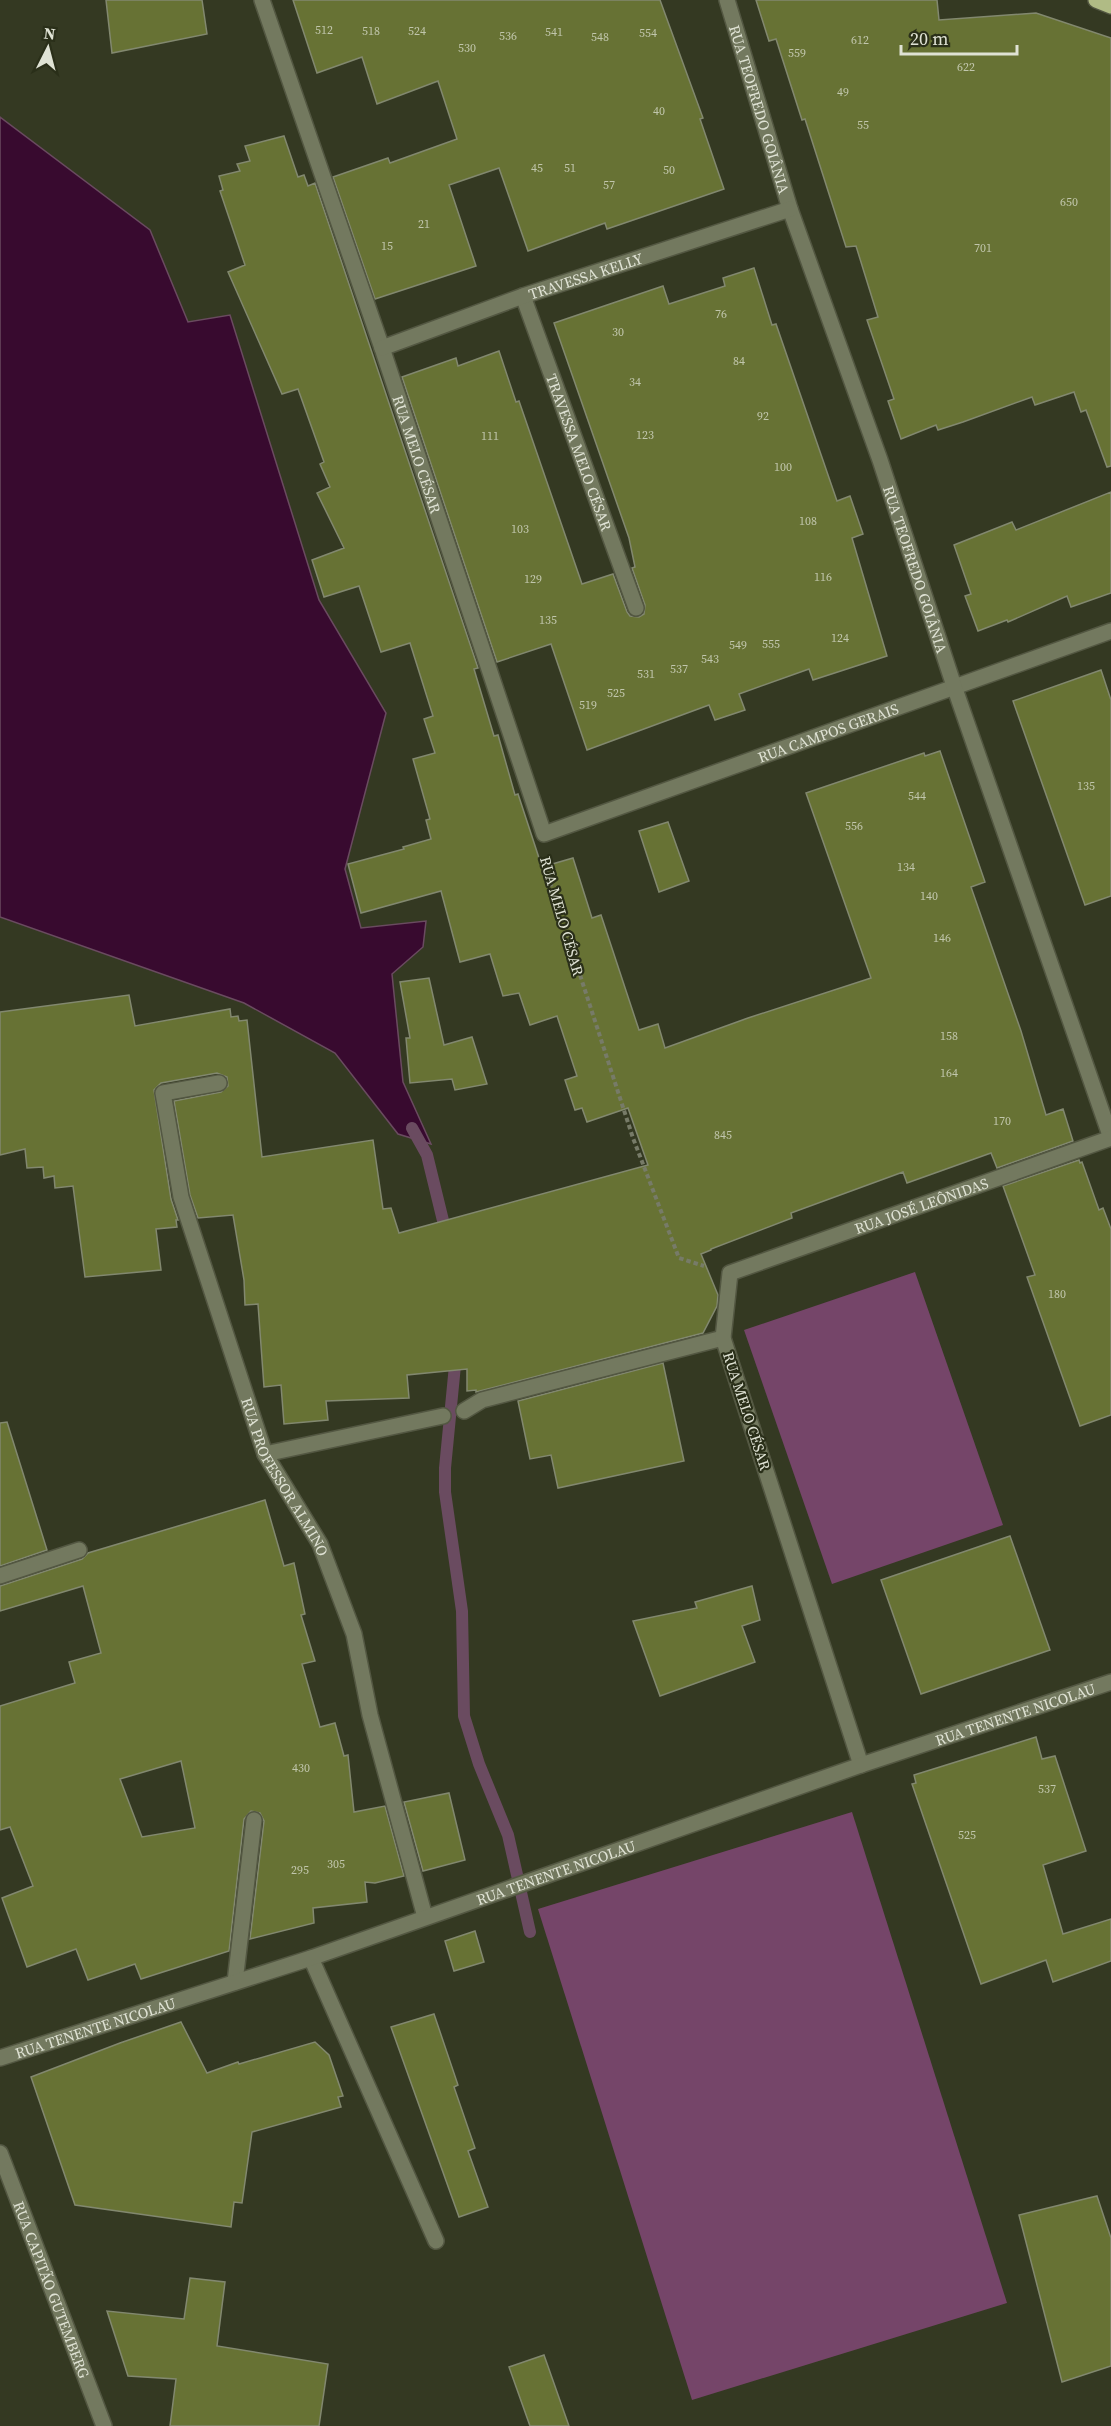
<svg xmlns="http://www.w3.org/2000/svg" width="1111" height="2426" viewBox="0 0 1111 2426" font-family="'Source Serif 4',serif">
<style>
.green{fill:#754569}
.water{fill:#380a2f;stroke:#6a4b60;stroke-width:1.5}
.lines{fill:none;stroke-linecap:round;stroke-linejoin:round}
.stream{stroke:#6a4b60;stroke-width:12}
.building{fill:#677234;stroke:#82886f;stroke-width:1.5;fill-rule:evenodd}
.minor-casing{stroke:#535742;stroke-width:18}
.major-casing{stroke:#535742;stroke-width:18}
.path{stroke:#777b68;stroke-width:4;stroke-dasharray:4.5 3;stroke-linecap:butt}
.minor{stroke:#73795f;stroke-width:15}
.major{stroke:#b0bb85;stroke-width:15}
.labels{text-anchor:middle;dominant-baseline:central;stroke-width:4.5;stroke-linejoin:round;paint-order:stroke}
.number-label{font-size:12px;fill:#c1c6ac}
.street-label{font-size:15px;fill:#dfe2d4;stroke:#2a2f19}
</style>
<rect width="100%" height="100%" fill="#343922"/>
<g class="green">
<path d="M915 1272 1003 1525 832 1584 744 1330Z"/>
<path d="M852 1812 1007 2303 692 2400 538 1909Z"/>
</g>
<path class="water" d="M0 117 150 230 188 322 230 315 319 600 386 713 345 869 361 928 426 921 423 947 392 974 403 1082 431 1144 398 1134 335 1053 244 1003 0 917Z"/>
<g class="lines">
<g class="stream">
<path d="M412 1128 427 1155 447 1237"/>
<path d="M456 1355 445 1468V1492L462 1611 464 1716 479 1764 508 1835 530 1932"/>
</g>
</g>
<g class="building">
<path d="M106 0H202L207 34 112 53Z"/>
<path d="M293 0H660L703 118 700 119 724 189 607 229 605 223 528 251 499 168 449 185 476 266 375 299 333 177 388 158 390 163 457 139 438 81 377 104 362 57 317 73Z"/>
<path d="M756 0H937L939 20 1036 13 1111 38V466L1107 467 1086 410 1081 412 1074 392 1035 405 1032 397 963 422 938 430 936 425 901 439 888 401 894 399 867 320 878 317 856 246 846 247 805 119 802 120 776 39 769 41Z"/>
<path d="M284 136 298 177 304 175 308 186 315 183 478 668 474 669 494 736 498 735 515 795 518 794 542 867 573 858 592 918 601 915 639 1030 658 1024 665 1048 748 1018 871 978 806 793 924 753 925 756 940 751 985 882 971 887 1021 1031 1046 1115 1063 1109 1073 1141 997 1168 991 1153 907 1183 903 1172 791 1213 792 1218 711 1249V1250L701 1254 718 1295 717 1306 703 1333 476 1392V1390L467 1391V1369L407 1375 409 1398 326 1401 328 1420 284 1424 281 1385 264 1387 258 1304 245 1305 244 1280 233 1215 198 1218 190 1195 174 1101 221 1092 228 1086 227 1077 217 1073 161 1083 154 1090 171 1199 178 1220H176L177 1227 156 1229 161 1270 85 1277 73 1186 55 1188 54 1176 44 1178 43 1167 27 1168 25 1149 0 1155V1012L129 995 135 1026 230 1009 231 1017 238 1016 239 1021 247 1020 262 1157 373 1140 383 1209 391 1208 399 1233 648 1165 628 1108 587 1122 582 1108 575 1110 565 1080 577 1076 557 1016 530 1025 519 993 503 996 490 954 460 962 441 891 361 913 348 864 404 849 403 847 431 839 426 820 430 819 413 759 435 753 424 719 433 716 410 643 381 652 359 586 324 597 312 560 344 548 317 493 330 487 320 464 324 462 298 389 282 394 228 272 245 265 220 191 223 190 219 176 240 171 237 164 250 161 245 146Z"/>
<path d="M754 268 772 325 776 324 837 501 850 496 863 534 852 538 887 656 813 680 809 669 739 694 745 710 715 720 709 705 587 750 551 644 497 662 402 377 456 358 458 366 499 351 516 402 519 401 582 584 613 574 627 612 630 616 639 617 644 614 645 605 632 568 635 567 629 538 554 323 663 286 669 304 725 286 723 278Z"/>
<path d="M1111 492V593L1071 607 1067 596 1008 622 1007 620 978 631 965 596 971 594 954 545 1012 522 1016 530Z"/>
<path d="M1101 670 1111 700V896L1085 905 1013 701Z"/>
<path d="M668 822 689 881 659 892 639 831Z"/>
<path d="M429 978 444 1045 472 1037 487 1084 455 1090 452 1079 410 1083 406 1038H410L400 982Z"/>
<path d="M1079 1160 1080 1163 1082 1162 1099 1210 1103 1208 1111 1229V1415L1080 1426 1027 1277 1035 1275 1003 1186Z"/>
<path d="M663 1363 684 1461 558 1488 551 1455 530 1459 518 1401Z"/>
<path d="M7 1422 47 1550 0 1566V1423Z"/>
<path d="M265 1500 284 1566 294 1563 305 1614 301 1615 315 1661 302 1664 320 1727 335 1723 344 1756 348 1755 354 1812 385 1806 404 1876 375 1883 365 1882 367 1902 313 1908 314 1923 250 1939 264 1821 260 1813 251 1811 244 1819 229 1951 141 1979 135 1964 88 1980 76 1949 27 1967 2 1898 33 1886 10 1827 0 1830V1706L75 1683 69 1662 101 1653 83 1586 0 1611V1586L82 1559 88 1553ZM181 1761 195 1828 142 1837 120 1779Z"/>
<path d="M1010 1536 1050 1650 921 1694 881 1580Z"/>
<path d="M752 1586 760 1620 742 1626 755 1662 660 1696 633 1621 697 1608 695 1602Z"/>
<path d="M1036 1737 1042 1759 1055 1756 1086 1851 1043 1865 1063 1934 1111 1919V1961L1053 1982 1046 1960 981 1984 912 1784 916 1783 914 1775Z"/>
<path d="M449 1793 465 1860 423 1871 404 1802Z"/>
<path d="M475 1931 484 1962 454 1971 445 1941Z"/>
<path d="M434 2014 458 2085 454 2087 475 2148 468 2151 488 2207 459 2217 391 2027Z"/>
<path d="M181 2022 207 2073 238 2062 239 2064 315 2042 329 2055 343 2096 338 2097 341 2107 252 2132 242 2203 234 2202 231 2227 75 2205 31 2077 120 2043Z"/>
<path d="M1097 2196 1111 2238V2366L1062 2382 1019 2215Z"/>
<path d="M190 2278 225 2282 217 2346 328 2364 319 2426H170L176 2379 128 2376 107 2311 184 2319Z"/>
<path d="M544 2355 569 2426H530L509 2367Z"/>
</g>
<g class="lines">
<defs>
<g id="minor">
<path id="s1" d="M262 0 382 348 544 834 1111 631"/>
<path id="s2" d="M727 0 790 209 880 460 954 686 1111 1138"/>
<path id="s3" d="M523 296 636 608"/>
<path id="s4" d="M382 348 523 296 790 209"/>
<path id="s5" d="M219 1083 163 1093 181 1197 265 1454 320 1544 354 1634 370 1715 425 1917"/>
<path d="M464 1411 482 1400 723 1338"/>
<path d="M265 1454 443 1416"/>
<path d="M0 1576 79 1550"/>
<path id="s6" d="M861 1765 723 1338 730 1273 1111 1138"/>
<path d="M311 1958 436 2241"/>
<path d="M235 1982 254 1820"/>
<path id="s7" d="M0 2058 311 1958 861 1765 1111 1682"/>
<path id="s8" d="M0 2153 104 2426"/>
</g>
<path id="major" d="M1096 0 1111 6"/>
</defs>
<use href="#minor" class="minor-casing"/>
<use href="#major" class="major-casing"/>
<path class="path" d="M543 861 633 1138 679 1258 704 1266"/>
<use href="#minor" class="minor"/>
<use href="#major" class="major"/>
</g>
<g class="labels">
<g class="number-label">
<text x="324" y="30">512</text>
<text x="371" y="31">518</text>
<text x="417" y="31">524</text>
<text x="554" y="32">541</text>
<text x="648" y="33">554</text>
<text x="508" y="36">536</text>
<text x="600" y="37">548</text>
<text x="860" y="40">612</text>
<text x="467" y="48">530</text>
<text x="797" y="53">559</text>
<text x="966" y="67">622</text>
<text x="843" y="92">49</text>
<text x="659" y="111">40</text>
<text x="863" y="125">55</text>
<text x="537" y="168">45</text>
<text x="570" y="168">51</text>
<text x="669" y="170">50</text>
<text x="609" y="185">57</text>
<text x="1069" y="202">650</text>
<text x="424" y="224">21</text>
<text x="387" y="246">15</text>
<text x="983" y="248">701</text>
<text x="721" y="314">76</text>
<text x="618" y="332">30</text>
<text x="739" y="361">84</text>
<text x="635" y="382">34</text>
<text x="763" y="416">92</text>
<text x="645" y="435">123</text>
<text x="490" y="436">111</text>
<text x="783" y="467">100</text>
<text x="808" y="521">108</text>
<text x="520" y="529">103</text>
<text x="823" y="577">116</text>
<text x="533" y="579">129</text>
<text x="548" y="620">135</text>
<text x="840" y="638">124</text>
<text x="771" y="644">555</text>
<text x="738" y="645">549</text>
<text x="710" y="659">543</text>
<text x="679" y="669">537</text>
<text x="646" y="674">531</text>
<text x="616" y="693">525</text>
<text x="588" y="705">519</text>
<text x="1086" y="786">135</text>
<text x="917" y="796">544</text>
<text x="854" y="826">556</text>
<text x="906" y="867">134</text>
<text x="929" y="896">140</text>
<text x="942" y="938">146</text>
<text x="949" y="1036">158</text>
<text x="949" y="1073">164</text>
<text x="1002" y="1121">170</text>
<text x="723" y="1135">845</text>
<text x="1057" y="1294">180</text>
<text x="301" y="1768">430</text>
<text x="1047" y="1789">537</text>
<text x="967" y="1835">525</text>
<text x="336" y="1864">305</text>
<text x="300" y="1870">295</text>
</g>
<g class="street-label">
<text stroke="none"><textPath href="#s2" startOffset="114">RUA TEOFREDO GOIÂNIA</textPath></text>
<text stroke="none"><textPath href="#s4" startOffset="216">TRAVESSA KELLY</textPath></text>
<text stroke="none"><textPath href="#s3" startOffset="166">TRAVESSA MELO CÉSAR</textPath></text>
<text stroke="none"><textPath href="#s1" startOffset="480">RUA MELO CÉSAR</textPath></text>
<text stroke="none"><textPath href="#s2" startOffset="600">RUA TEOFREDO GOIÂNIA</textPath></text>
<text stroke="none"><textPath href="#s1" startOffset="1182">RUA CAMPOS GERAIS</textPath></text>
<text transform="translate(562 916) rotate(74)">RUA MELO CÉSAR</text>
<text stroke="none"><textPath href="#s6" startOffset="717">RUA JOSÉ LEÔNIDAS</textPath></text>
<text transform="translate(747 1411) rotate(72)">RUA MELO CÉSAR</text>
<text stroke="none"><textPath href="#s5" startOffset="462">RUA PROFESSOR ALMINO</textPath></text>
<text stroke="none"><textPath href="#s7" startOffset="1072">RUA TENENTE NICOLAU</textPath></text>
<text stroke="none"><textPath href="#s7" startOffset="586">RUA TENENTE NICOLAU</textPath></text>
<text stroke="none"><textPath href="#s7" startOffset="100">RUA TENENTE NICOLAU</textPath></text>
<text stroke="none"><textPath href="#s8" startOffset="146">RUA CAPITÃO GUTEMBERG</textPath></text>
</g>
</g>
<g transform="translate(48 48) rotate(6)" stroke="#2a2f19" stroke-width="4.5" paint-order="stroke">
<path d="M0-4.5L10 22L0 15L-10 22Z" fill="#dfe2d4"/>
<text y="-9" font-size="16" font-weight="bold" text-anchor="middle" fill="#dfe2d4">N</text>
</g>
<path d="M901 45v9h116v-9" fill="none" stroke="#dfe2d4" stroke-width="3"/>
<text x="910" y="45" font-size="18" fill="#dfe2d4" stroke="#2a2f19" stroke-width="4.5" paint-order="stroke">20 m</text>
</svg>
